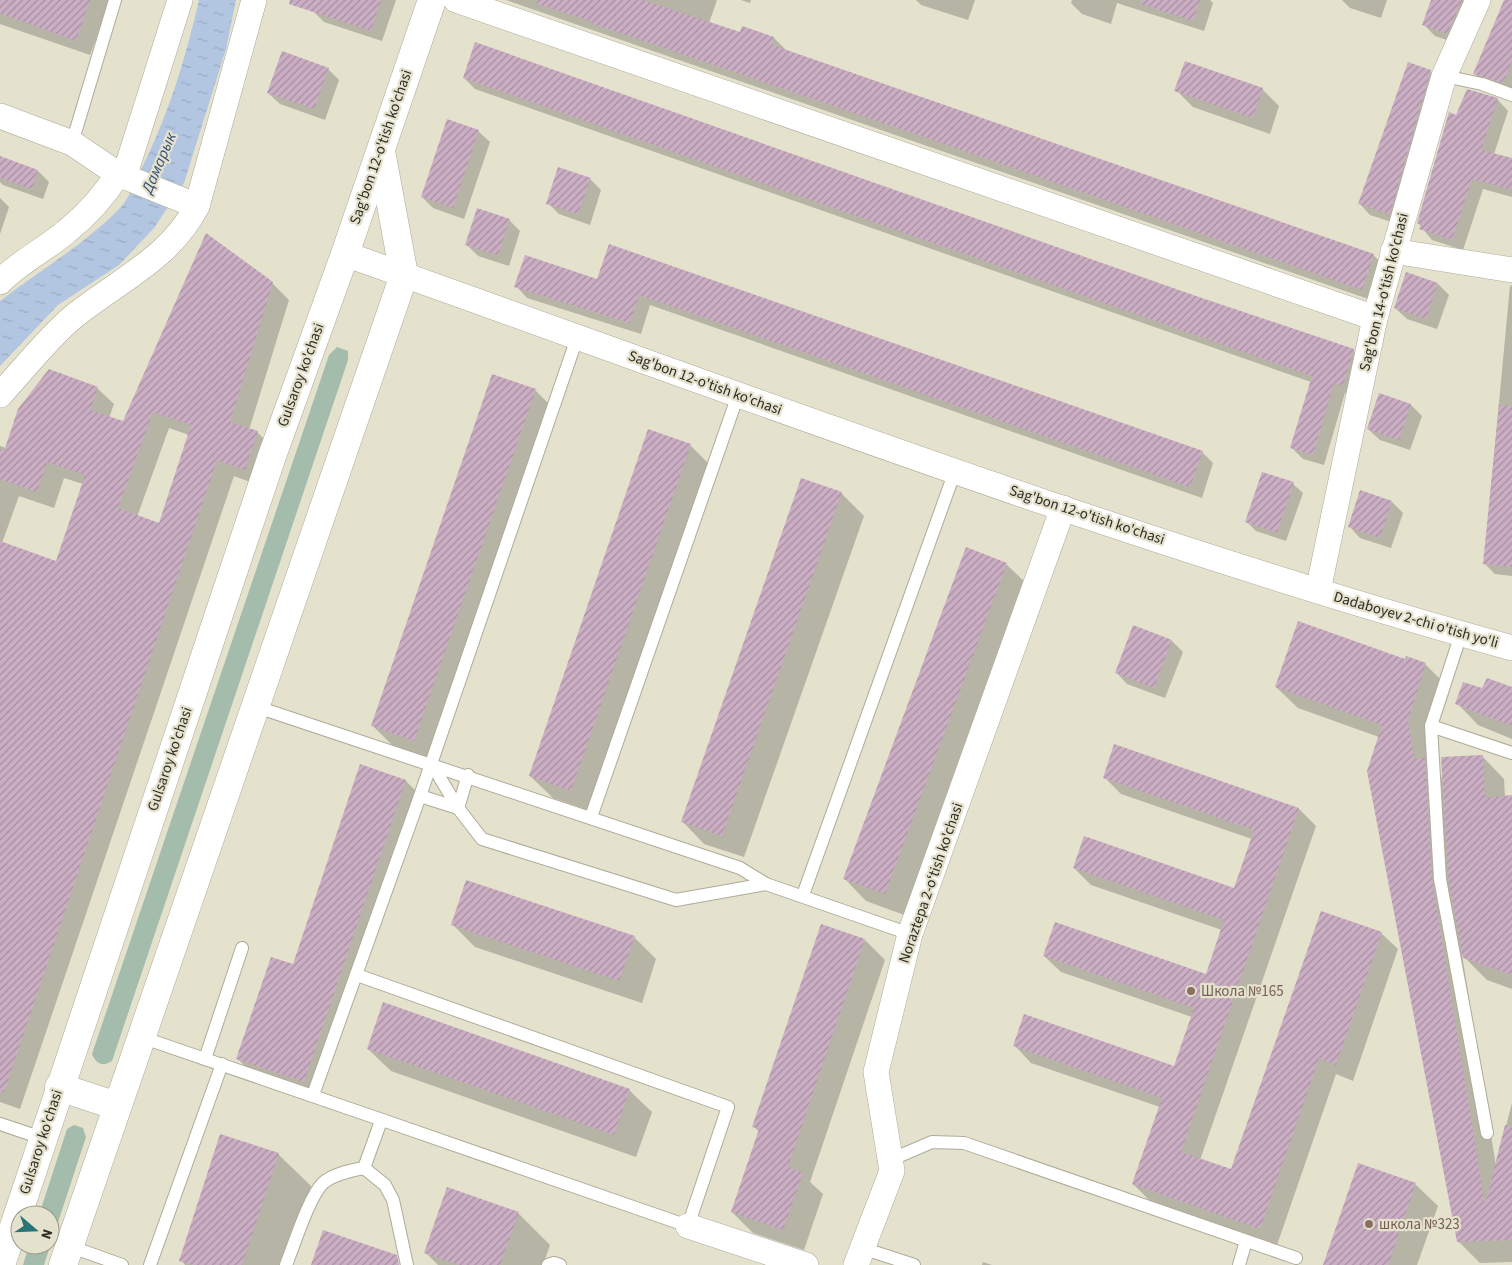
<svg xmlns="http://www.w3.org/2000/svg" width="1512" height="1265" viewBox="0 0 1512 1265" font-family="'Source Sans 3',sans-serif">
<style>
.green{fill:#a4bcac}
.water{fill:url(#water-ripples)}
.shadow{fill:#0003;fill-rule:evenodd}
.building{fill:url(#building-hatch);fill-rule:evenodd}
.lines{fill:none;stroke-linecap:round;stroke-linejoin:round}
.lane-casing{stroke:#aeab98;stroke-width:14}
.street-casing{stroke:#aeab98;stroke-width:26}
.secondary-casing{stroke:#aeab98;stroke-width:29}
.lane{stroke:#fff;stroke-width:12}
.street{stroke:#fff;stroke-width:25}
.secondary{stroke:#fff;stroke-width:28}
.education-dot{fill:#8d6e63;stroke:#e4e1cd;stroke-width:2}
.labels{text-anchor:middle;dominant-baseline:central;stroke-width:4.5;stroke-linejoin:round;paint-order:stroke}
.street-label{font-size:15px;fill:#2e2c25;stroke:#e4e1cd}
.education-label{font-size:15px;fill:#785e54;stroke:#e4e1cd;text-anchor:start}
.water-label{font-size:16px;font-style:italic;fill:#334f77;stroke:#e4e1cd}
</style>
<defs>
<pattern id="water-ripples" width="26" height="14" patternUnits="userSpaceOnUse" patternTransform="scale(1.25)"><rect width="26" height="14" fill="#b2c6e2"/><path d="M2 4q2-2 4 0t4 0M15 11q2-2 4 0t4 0" fill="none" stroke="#99aac2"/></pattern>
<pattern id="building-hatch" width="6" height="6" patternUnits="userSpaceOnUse" patternTransform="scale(1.25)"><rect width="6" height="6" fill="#cbaec4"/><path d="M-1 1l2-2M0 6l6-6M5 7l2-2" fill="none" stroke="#a58e9f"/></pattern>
</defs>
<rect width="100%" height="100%" fill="#e4e1cd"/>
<g class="green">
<path d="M337 347 348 351V360L112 1061C103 1067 96 1064 92 1054L329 355Z"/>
<path d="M74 1125 83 1128 86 1137 44 1265H23L29 1245H50V1215H39L67 1129Z"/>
</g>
<path class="water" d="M199 0H236L226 49 184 183 154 228 119 265 58 305 0 366V301C40 270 84 245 120 208 128 200 133 186 138 175 167 120 185 61 199 0Z"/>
<g class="shadow">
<path d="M0 0H110L90 55 0 24Z"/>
<path d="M316 0H396L382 41 324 22 313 11Z"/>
<path d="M506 0H717L709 23 741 34 774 38 786 50 1373 255 1386 267 1374 301Z"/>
<path d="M741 0H751L750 3Z"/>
<path d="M916 0H975L968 20 921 5Z"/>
<path d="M1072 0H1210L1213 3 1204 31 1117 3 1111 24 1082 14 1071 3Z"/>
<path d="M1342 0H1387L1381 18 1350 8Z"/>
<path d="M1432 0H1463L1473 11 1458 44 1435 36 1424 25Z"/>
<path d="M1505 0H1512V93L1486 85 1475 74Z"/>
<path d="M328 69 339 80 325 120 280 104 268 93Z"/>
<path d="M1430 71 1441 82 1401 225 1370 215 1359 203Z"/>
<path d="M464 78 1192 296 1353 350 1364 362 1354 396 1345 393 1324 465 1303 459 1292 448 1311 382 475 89Z"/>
<path d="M1262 89 1279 106 1270 134 1193 107 1176 90Z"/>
<path d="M1497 99 1508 111 1494 154 1512 159V197L1483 189 1463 250 1432 240 1418 223 1457 117Z"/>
<path d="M478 131 490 142 464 219 433 208 422 197Z"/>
<path d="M0 158 38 171 49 182 43 199 3 185 0 182Z"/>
<path d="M590 179 601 190 590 225 559 214 548 203Z"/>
<path d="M0 198 9 207 0 234Z"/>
<path d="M509 220 520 231 509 266 478 256 467 245Z"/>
<path d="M598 280 1202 452 1213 463 1202 498 650 305 641 334 527 298 516 286Z"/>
<path d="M272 283 289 300 249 430 257 432 274 449 261 486 234 476 20 1109 0 1102V446L6 448 97 388 114 404 109 418 124 423ZM169 428 189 435 160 524 137 517ZM64 478 83 484 56 562 2 543 19 496 54 508Z"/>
<path d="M1438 284 1449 295 1437 329 1407 319 1395 308Z"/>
<path d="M1510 285 1512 286V576L1495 574 1484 563Z"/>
<path d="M535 390 557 412 437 762 395 748 373 726Z"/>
<path d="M1411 405 1422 416 1410 450 1380 440 1368 429Z"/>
<path d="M690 445 712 467 594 812 553 798 530 776Z"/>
<path d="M1293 484 1303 493 1286 541 1256 531 1247 522Z"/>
<path d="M841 493 864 516 744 857 704 844 682 821Z"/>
<path d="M1392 502 1403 513 1391 548 1360 538 1349 526Z"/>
<path d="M1006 564 1029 586 907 916 866 901 844 878Z"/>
<path d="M1134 626 1172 641 1183 652 1165 698 1127 684 1116 672Z"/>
<path d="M1405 660 1425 664 1447 686 1429 743 1433 768 1443 779 1482 756 1504 779 1505 797 1512 796V989L1487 980 1462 955 1496 1166 1512 1103V1262L1480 1263 1458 1241 1379 737 1298 708 1276 687Z"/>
<path d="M1512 689V739L1478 725 1457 703 1482 690Z"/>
<path d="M1115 746 1299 809 1316 826 1200 1160 1231 1171 1381 933 1398 949 1353 1081 1336 1074 1277 1245 1150 1201 1133 1184 1160 1107 1031 1063 1015 1046 1175 1067 1192 1017 1061 972 1044 956 1206 976 1222 930 1091 885 1074 868 1234 890 1252 839 1121 794 1104 777Z"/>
<path d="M361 766 406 781 421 796 319 1096 252 1074 238 1059 294 966Z"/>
<path d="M453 925 634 937 656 959 642 1003 475 947Z"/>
<path d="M865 940 885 960 810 1182 823 1194 804 1250 753 1233 732 1212 760 1132 754 1127Z"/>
<path d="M368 1049 629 1090 652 1112 636 1157 391 1071Z"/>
<path d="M278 1154 311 1186 285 1265H185L181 1260Z"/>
<path d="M1415 1184 1438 1206 1417 1265H1324Z"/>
<path d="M518 1213 550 1245 543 1265H438L425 1252Z"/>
<path d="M983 1262 992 1265H982Z"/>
</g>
<g class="building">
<path d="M0 0H90L76 41 0 13Z"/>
<path d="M290 0H381L371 31 289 4Z"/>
<path d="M538 0H643L740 32 742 26 774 37 772 45 1374 254 1362 290 956 148 591 23V21L537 4Z"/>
<path d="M1141 0H1200L1193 21 1141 4Z"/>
<path d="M1431 0H1462L1447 34 1422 25Z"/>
<path d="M1504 0H1512V62L1503 83 1473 74Z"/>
<path d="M475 42 1193 295 1354 349 1343 386 1334 383 1313 455 1290 448 1312 376 463 78Z"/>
<path d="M282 51 329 68 314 109 267 93Z"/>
<path d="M1185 61 1263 88 1253 118 1174 91Z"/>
<path d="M1408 62 1431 70 1390 214 1358 204Z"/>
<path d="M1467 89 1498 98 1481 150 1512 158V190L1472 179 1452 240 1419 229 1421 225 1417 223 1449 112 1456 115Z"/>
<path d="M447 119 479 130 453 208 421 197Z"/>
<path d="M0 156 38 170 32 189 0 178Z"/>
<path d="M558 167 591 178 578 214 546 204Z"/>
<path d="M477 208 510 219 498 255 465 245Z"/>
<path d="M206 233 273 282 230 422 258 431 245 470 217 460 4 1092H0V541L56 561 85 475 47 462 37 492 0 479V449L4 451 18 409 49 369 98 387 90 410 123 421ZM153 412 191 425 159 523 118 508Z"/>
<path d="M609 244 1203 451 1190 487 639 295 630 323 514 287 525 255 597 279Z"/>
<path d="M1406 272 1438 283 1426 319 1394 308Z"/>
<path d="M492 374 536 389 414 741 371 726Z"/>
<path d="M1379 393 1411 404 1399 440 1367 429Z"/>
<path d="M1499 405 1512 406V567L1483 564Z"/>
<path d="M648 429 691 444 571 791 529 776Z"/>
<path d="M1262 472 1294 482 1277 533 1245 522Z"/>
<path d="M801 478 842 492 722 836 681 822Z"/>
<path d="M1360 490 1392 501 1380 538 1348 527Z"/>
<path d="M966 547 1007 563 885 894 843 879Z"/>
<path d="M1298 621 1405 659 1406 656 1426 663 1408 721 1414 759 1425 758 1432 880 1485 1205 1505 1125 1512 1126V1240L1457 1242 1367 771 1382 725 1275 687Z"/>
<path d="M1133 625 1172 640 1154 688 1115 673Z"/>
<path d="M1487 678 1512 687V726L1455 704 1463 682 1482 688Z"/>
<path d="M1114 744 1299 808 1181 1152 1231 1169 1321 911 1382 932 1336 1065 1319 1058 1260 1229 1132 1184 1162 1098 1013 1046 1024 1014 1174 1066 1194 1008 1043 956 1055 922 1206 974 1224 920 1073 868 1084 836 1234 888 1254 830 1103 778Z"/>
<path d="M1483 755 1485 798 1512 795V975L1463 958 1448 878 1441 757Z"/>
<path d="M360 764 406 780 304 1082 236 1059 271 957 293 964Z"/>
<path d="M466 880 635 936 619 981 451 925Z"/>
<path d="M821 924 865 939 788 1167 803 1173 783 1230 731 1212 759 1129 752 1127Z"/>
<path d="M383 1002 630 1089 614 1135 367 1049Z"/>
<path d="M220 1134 279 1153 242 1265H193L179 1261Z"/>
<path d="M1358 1163 1416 1183 1388 1265H1323Z"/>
<path d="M447 1187 519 1212 500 1265H459L424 1253Z"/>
<path d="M323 1230 397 1255 399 1265H311Z"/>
</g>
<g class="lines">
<defs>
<g id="lane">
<path d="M1444 76 1482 84 1512 95"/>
<path d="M72 143 115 0"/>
<path d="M1461 634 1431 726 1512 753"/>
<path d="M254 706 740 868 766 884 910 934"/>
<path d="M1431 726 1440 879 1487 1133"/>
<path d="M431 763 458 808 482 839 676 900 766 884"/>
<path d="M420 796 458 808 468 775"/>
<path d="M591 817 738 395"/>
<path d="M803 895 955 471"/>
<path d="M141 1037C324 1099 505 1163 688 1226L728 1107 357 975"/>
<path d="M205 1059 242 948"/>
<path d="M313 1095 420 796 577 338"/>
<path d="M381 1121 364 1168 385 1185 393 1200 407 1265"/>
<path d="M0 1124 42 1138"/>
<path d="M890 1160 932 1142 964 1143 1296 1258"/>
<path d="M69 1246 122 1265"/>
<path d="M862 1248 914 1265"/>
<path d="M150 1265 222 1064"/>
<path d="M286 1265C294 1245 309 1197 323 1183 332 1175 352 1170 364 1168"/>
<path d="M548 1265 554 1263 560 1265"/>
<path d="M1239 1265 1246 1241"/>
</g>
<g id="street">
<path d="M456 0 1375 318"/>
<path d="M0 116 72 143 118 174 197 206"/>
<path d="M124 177 180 0"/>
<path d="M1393 251 1512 270"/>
<path d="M345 254C732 391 1116 538 1512 648"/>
<path d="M0 282C20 261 45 250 67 231 87 215 104 196 118 174"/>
<path d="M0 395C22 371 49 337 73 317 116 282 171 258 197 206L254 0"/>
<path d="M1318 591 1375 318 1444 76 1478 0"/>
<path d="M688 1226 806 1265"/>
<path d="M856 1265 892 1171 876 1072 910 934 1063 508"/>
</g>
<g id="secondary">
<path d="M59 1087 117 1106"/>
<path d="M1 1265 272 456 345 254 432 0"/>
<path d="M63 1265 404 275 381 151"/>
</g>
</defs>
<use href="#lane" class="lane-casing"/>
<use href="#street" class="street-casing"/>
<use href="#secondary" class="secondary-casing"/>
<use href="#lane" class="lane"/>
<use href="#street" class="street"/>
<use href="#secondary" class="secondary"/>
</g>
<g class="education-dot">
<circle cx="1191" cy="991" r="5"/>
<circle cx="1369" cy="1224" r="5"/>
</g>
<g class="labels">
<g class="street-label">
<text transform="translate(381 147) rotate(-71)">Sag'bon 12-o'tish ko'chasi</text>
<text transform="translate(1384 292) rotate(-76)">Sag'bon 14-o'tish ko'chasi</text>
<text transform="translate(301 375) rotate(-70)">Gulsaroy ko'chasi</text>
<text transform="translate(705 383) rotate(20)">Sag'bon 12-o'tish ko'chasi</text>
<text transform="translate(1087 515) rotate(18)">Sag'bon 12-o'tish ko'chasi</text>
<text transform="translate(1416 620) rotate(16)">Dadaboyev 2-chi o'tish yo'li</text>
<text transform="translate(170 759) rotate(-71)">Gulsaroy ko'chasi</text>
<text transform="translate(931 883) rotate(-71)">Noraztepa 2-oʻtish ko'chasi</text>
<text transform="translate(41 1142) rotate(-72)">Gulsaroy ko'chasi</text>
</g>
<g class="education-label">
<text x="1201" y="991">Школа №165</text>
<text x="1379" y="1224">школа №323</text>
</g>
<g class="water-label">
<text transform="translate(159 163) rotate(-67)">Дамарык</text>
</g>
</g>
<g transform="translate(35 1230) rotate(109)"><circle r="24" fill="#e4e1cd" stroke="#9b998a"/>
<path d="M0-4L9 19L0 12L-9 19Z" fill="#297474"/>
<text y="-8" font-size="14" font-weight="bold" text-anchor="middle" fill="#2e2c25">N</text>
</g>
</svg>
